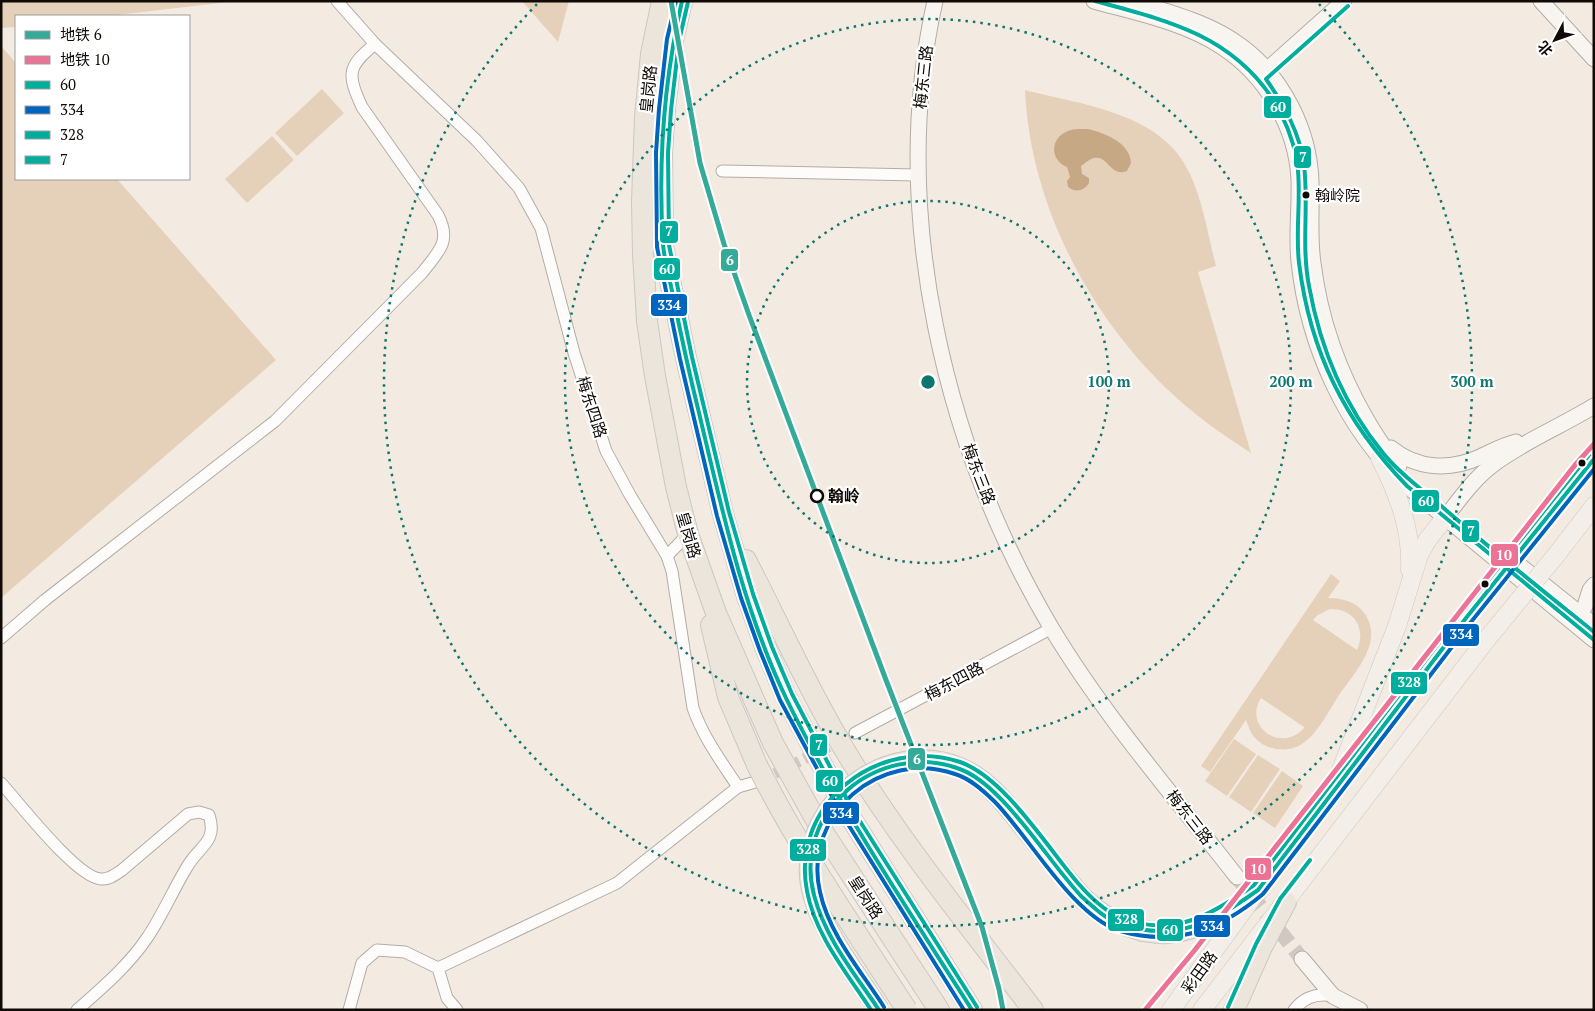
<svg xmlns="http://www.w3.org/2000/svg" width="1595" height="1011" viewBox="0 0 1595 1011" font-family="'PT Serif','Noto Sans SC',serif">
<style>
.green{fill:#e5d1b9;fill-rule:evenodd}
.water{fill:#c6a885}
.lines{fill:none;stroke-linecap:round;stroke-linejoin:round}
.street-tunnel{stroke:#d1c9c1;stroke-width:11;stroke-dasharray:11 5.5;stroke-linecap:butt}
.secondary-tunnel{stroke:#d1c9c1;stroke-width:15;stroke-dasharray:15 8;stroke-linecap:butt}
.street-casing{stroke:#b3aca6;stroke-width:13}
.secondary-casing{stroke:#b3aca6;stroke-width:17}
.primary-casing{stroke:#cbc7c3;stroke-width:19}
.highway-casing{stroke:#cbc7c3;stroke-width:22}
.street{stroke:#fdfcfb;stroke-width:11}
.secondary{stroke:#f8f5f1;stroke-width:15}
.primary{stroke:#f3eee8;stroke-width:18}
.highway{stroke:#ece5dc;stroke-width:20}
.primary-bridge-casing{stroke:#cbc7c3;stroke-width:19;stroke-linecap:butt}
.highway-bridge-casing{stroke:#cbc7c3;stroke-width:22;stroke-linecap:butt}
.primary-bridge{stroke:#f3eee8;stroke-width:18}
.highway-bridge{stroke:#ece5dc;stroke-width:20}
.bus-1-casing{stroke:#fff;stroke-width:8}
.bus-2-casing{stroke:#fff;stroke-width:8}
.bus-3-casing{stroke:#fff;stroke-width:8}
.bus-4-casing{stroke:#fff;stroke-width:8}
.bus-1{stroke:#01ad9c;stroke-width:4}
.bus-2{stroke:#0065bd;stroke-width:4}
.bus-3{stroke:#01ad9c;stroke-width:4}
.bus-4{stroke:#01ad9c;stroke-width:4}
.metro-1-casing{stroke:#fff;stroke-width:9}
.metro-2-casing{stroke:#fff;stroke-width:9}
.metro-1{stroke:#36aa98;stroke-width:5}
.metro-2{stroke:#ec7296;stroke-width:5}
.ring{fill:none;stroke:#0f766e;stroke-width:2.5;stroke-dasharray:2.5 5}
.bus-dot{fill:#0f0a05;stroke:#fff;stroke-width:2}
.stop-dot{fill:#fff;stroke:#0f0a05;stroke-width:2.5}
.labels{text-anchor:middle;dominant-baseline:central;stroke-width:4.5;stroke-linejoin:round;paint-order:stroke}
.bus-label{font-size:15px;fill:#0f0a05;stroke:#fff;text-anchor:start}
.street-label{font-size:16px;fill:#0f0a05;stroke:#fff}
.stop-label{font-size:16px;font-weight:bold;fill:#0f0a05;stroke:#fff;text-anchor:start}
.centre{fill:#0f766e;stroke:#fff;stroke-width:2.5}
.ring-label{font-size:15px;text-anchor:middle;font-weight:bold;fill:#0f766e;stroke:#fff;stroke-width:4.5;stroke-linejoin:round;paint-order:stroke}
.line-badge{stroke:#fff;stroke-width:2}
.badge-label{font-size:14px;text-anchor:middle;font-weight:bold;fill:#fff}
</style>
<rect width="100%" height="100%" fill="#f3ebe2"/>
<g class="green">
<path d="M1 1H237L108 16H16V27L1 28Z"/>
<path d="M522 1H569L558 42Z"/>
<path d="M1 46 16 63V179H117L276 360 1 598Z"/>
<path d="M322 89 344 113 297 156 275 133Z"/>
<path d="M1025 90C1083 105 1163 113 1190 174 1203 202 1208 235 1216 266L1198 272 1251 453C1221 434 1192 413 1167 389 1087 312 1030 202 1025 90Z"/>
<path d="M272 136 294 160 247 203 225 179Z"/>
<path d="M1331 574 1340 581 1328 598C1342 598 1356 601 1365 614 1384 642 1355 672 1339 695 1330 709 1319 731 1306 741 1291 754 1267 752 1254 737 1250 732 1248 725 1246 720L1210 772 1201 766ZM1330 609C1353 608 1367 628 1357 650L1313 620 1318 615ZM1261 698 1304 727V728C1281 754 1243 726 1261 698Z"/>
<path d="M1234 739 1256 754 1227 796 1205 781Z"/>
<path d="M1258 755 1280 769 1251 812 1229 797Z"/>
<path d="M1282 771 1303 786 1275 828 1253 813Z"/>
</g>
<path class="water" d="M1088 129C1104 133 1130 142 1131 163L1127 171C1109 178 1108 152 1091 159 1087 161 1084 164 1081 166L1082 174 1089 178V183C1084 191 1076 193 1068 187L1067 181 1070 177 1067 167C1052 161 1049 142 1064 133 1071 128 1080 129 1088 129Z"/>
<g class="lines">
<path class="street-tunnel" d="M760 781 844 739"/>
<path class="secondary-tunnel" d="M1237 877 1302 959"/>
<defs>
<g id="street">
<path d="M337 1 375 44 477 141 519 188 541 228 574 353 606 451 630 495 667 556 672 571 693 708C703 737 721 761 738 787L759 781"/>
<path d="M722 171 917 175"/>
<path d="M667 556 688 534"/>
<path d="M1 638 45 600 275 421 422 273C438 252 452 242 438 215L362 107C347 74 347 67 375 44"/>
<path d="M855 733 1052 628"/>
<path d="M1 783C19 803 77 878 101 879 109 880 116 874 122 870L188 814 199 812 209 815C218 842 199 846 187 867 173 890 162 916 147 938 128 966 102 988 77 1010"/>
<path d="M438 968 617 883 738 787"/>
<path d="M349 1010 362 963 377 950 405 952 438 968 447 998 457 1010"/>
<path d="M1294 1010C1304 997 1317 993 1333 996"/>
</g>
<g id="secondary">
<path d="M935 1C888 211 944 447 1052 629 1105 717 1174 796 1237 877"/>
<path d="M1094 1C1137 13 1184 22 1222 47 1266 76 1296 126 1299 179 1300 207 1296 235 1299 262 1308 345 1345 429 1407 486L1594 640"/>
<path d="M1133 1C1170 13 1209 22 1241 46 1283 77 1310 131 1311 183 1312 210 1309 236 1313 263 1320 320 1339 373 1368 422 1377 437 1387 453 1399 466"/>
<path d="M1541 1 1594 59"/>
<path d="M1259 77 1344 1"/>
<path d="M1391 448C1417 469 1449 471 1480 457 1491 452 1503 445 1516 442"/>
<path d="M1445 518C1459 500 1472 481 1491 466 1522 442 1560 427 1594 406"/>
<path d="M1503 552 1594 625"/>
<path d="M1573 621 1585 606 1590 590 1594 585"/>
<path d="M1302 959 1333 996 1360 1010"/>
</g>
<g id="primary">
<path d="M1380 458C1398 494 1412 529 1410 570"/>
<path d="M1534 532 1594 459"/>
<path d="M1557 554 1594 506"/>
<path d="M1339 775 1397 626 1419 555 1428 539 1445 518"/>
<path d="M1171 1010 1258 890 1466 618"/>
<path d="M1202 1010 1487 639"/>
</g>
<g id="highway">
<path d="M662 1 651 54 645 117 642 202 643 254 647 321 655 376 676 487 688 534 716 613 773 743 818 824 939 1010"/>
<path d="M682 1 673 40 665 109 662 153 663 246 686 358 723 514 747 596 766 649 786 697 846 810 972 1010"/>
<path d="M746 560C781 628 812 697 852 762 906 849 971 928 1033 1010"/>
<path d="M711 625 728 697 757 765"/>
<path d="M1143 931C1151 932 1159 934 1167 933 1201 931 1232 910 1258 890"/>
<path d="M1234 1010 1262 947 1286 902"/>
</g>
</defs>
<use href="#street" class="street-casing"/>
<use href="#secondary" class="secondary-casing"/>
<use href="#primary" class="primary-casing"/>
<use href="#highway" class="highway-casing"/>
<use href="#street" class="street"/>
<use href="#secondary" class="secondary"/>
<use href="#primary" class="primary"/>
<use href="#highway" class="highway"/>
<defs>
<g id="primary-bridge">
<path d="M1466 618 1534 532"/>
<path d="M1487 639 1557 554"/>
</g>
<g id="highway-bridge">
<path d="M757 765C800 851 855 930 907 1010"/>
<path d="M879 1010C855 972 814 922 810 877 804 801 890 738 960 768 990 781 1009 808 1028 832 1047 855 1064 878 1084 899 1104 918 1117 923 1143 931"/>
</g>
</defs>
<use href="#primary-bridge" class="primary-bridge-casing"/>
<use href="#highway-bridge" class="highway-bridge-casing"/>
<use href="#primary-bridge" class="primary-bridge"/>
<use href="#highway-bridge" class="highway-bridge"/>
<defs>
<g id="bus-1">
<path d="M682 1C664 80 658 163 663 244 664 259 669 276 672 291 679 325 686 359 694 392 719 495 740 602 786 698 839 807 907 908 972 1010"/>
<path d="M1095 1C1165 20 1229 34 1272 98 1284 117 1293 139 1297 161 1302 195 1295 229 1299 263 1310 352 1345 422 1407 486L1594 640"/>
<path d="M879 1010C855 974 825 938 814 895 792 811 878 741 957 768 1002 782 1048 862 1082 897 1094 908 1107 920 1122 925 1178 942 1213 922 1258 890L1466 618 1594 459"/>
</g>
<g id="bus-2">
<path d="M676 1 667 39 659 109 656 153 657 247 680 359 717 516 741 598 760 651 780 700 841 813 964 1010"/>
<path d="M884 1007C861 971 829 934 820 892 802 814 881 748 955 774 971 779 984 791 995 802 1030 838 1073 916 1120 931 1176 947 1220 930 1263 894L1471 622 1594 469"/>
</g>
<g id="bus-3">
<path d="M1228 1007 1256 944 1280 899 1310 860"/>
<path d="M871 1010C847 973 815 935 807 891 790 804 878 735 960 762 1004 777 1047 847 1077 882 1089 896 1104 911 1121 918 1173 938 1212 915 1254 885L1461 614 1589 455"/>
</g>
<g id="bus-4">
<path d="M688 2 679 41 671 110 668 153 669 245 692 357 729 512 753 594 772 647 792 694 851 807 977 1007"/>
<path d="M1348 6 1266 79C1284 105 1300 133 1304 165 1309 205 1301 244 1309 286 1320 347 1344 405 1383 453 1399 473 1420 488 1439 504 1489 548 1542 590 1594 632"/>
</g>
</defs>
<use href="#bus-1" class="bus-1-casing"/>
<use href="#bus-2" class="bus-2-casing"/>
<use href="#bus-3" class="bus-3-casing"/>
<use href="#bus-4" class="bus-4-casing"/>
<use href="#bus-1" class="bus-1"/>
<use href="#bus-2" class="bus-2"/>
<use href="#bus-3" class="bus-3"/>
<use href="#bus-4" class="bus-4"/>
<defs>
<path id="metro-1" d="M671 1 700 163 724 244 749 315 886 680 982 927 999 989 1003 1010"/>
<path id="metro-2" d="M1145 1010 1194 951 1575 465 1594 444"/>
</defs>
<use href="#metro-1" class="metro-1-casing"/>
<use href="#metro-2" class="metro-2-casing"/>
<use href="#metro-1" class="metro-1"/>
<use href="#metro-2" class="metro-2"/>
</g>
<g class="ring">
<circle cx="928" cy="382" r="181"/>
<circle cx="928" cy="382" r="363"/>
<path d="M1319 4A544 544 0 1 1 537 4"/>
</g>
<g class="bus-dot">
<circle cx="1306" cy="195" r="4.5"/>
<circle cx="1582" cy="463" r="4.5"/>
<circle cx="1485" cy="584" r="4.5"/>
</g>
<circle class="stop-dot" cx="817" cy="496" r="6"/>
<g class="labels">
<g class="bus-label">
<text x="1315" y="195">翰岭院</text>
</g>
<g class="street-label">
<text transform="translate(923 77) rotate(-84)">梅东三路</text>
<text transform="translate(648 89) rotate(-84)">皇岗路</text>
<text transform="translate(592 407) rotate(72)">梅东四路</text>
<text transform="translate(979 474) rotate(69)">梅东三路</text>
<text transform="translate(689 535) rotate(74)">皇岗路</text>
<text transform="translate(954 681) rotate(-28)">梅东四路</text>
<text transform="translate(1190 817) rotate(52)">梅东三路</text>
<text transform="translate(866 897) rotate(57)">皇岗路</text>
<text transform="translate(1199 972) rotate(-54)">彩田路</text>
</g>
<g class="stop-label">
<text x="828" y="496">翰岭</text>
</g>
</g>
<circle cx="928" cy="382" r="8" class="centre"/>
<g class="ring-label">
<text x="1109" y="387">100 m</text>
<text x="1291" y="387">200 m</text>
<text x="1472" y="387">300 m</text>
</g>
<g class="line-badge">
<rect x="1263" y="95" width="29" height="24" rx="5" fill="#01ad9c"/>
<rect x="1293" y="145" width="19" height="24" rx="5" fill="#01ad9c"/>
<rect x="659" y="220" width="20" height="24" rx="5" fill="#01ad9c"/>
<rect x="720" y="248" width="19" height="24" rx="5" fill="#36aa98"/>
<rect x="653" y="257" width="28" height="24" rx="5" fill="#01ad9c"/>
<rect x="650" y="293" width="38" height="24" rx="5" fill="#0065bd"/>
<rect x="1411" y="489" width="29" height="24" rx="5" fill="#01ad9c"/>
<rect x="1461" y="519" width="19" height="24" rx="5" fill="#01ad9c"/>
<rect x="1490" y="543" width="29" height="24" rx="5" fill="#ec7296"/>
<rect x="1442" y="623" width="38" height="24" rx="5" fill="#0065bd"/>
<rect x="1390" y="671" width="38" height="24" rx="5" fill="#01ad9c"/>
<rect x="809" y="733" width="19" height="24" rx="5" fill="#01ad9c"/>
<rect x="907" y="747" width="19" height="24" rx="5" fill="#36aa98"/>
<rect x="815" y="769" width="29" height="24" rx="5" fill="#01ad9c"/>
<rect x="822" y="801" width="38" height="24" rx="5" fill="#0065bd"/>
<rect x="789" y="838" width="38" height="24" rx="5" fill="#01ad9c"/>
<rect x="1244" y="857" width="28" height="24" rx="5" fill="#ec7296"/>
<rect x="1107" y="908" width="38" height="24" rx="5" fill="#01ad9c"/>
<rect x="1193" y="914" width="38" height="24" rx="5" fill="#0065bd"/>
<rect x="1156" y="918" width="28" height="24" rx="5" fill="#01ad9c"/>
</g>
<g class="badge-label">
<text x="1278" y="112">60</text>
<text x="1303" y="162">7</text>
<text x="669" y="236">7</text>
<text x="730" y="265">6</text>
<text x="667" y="274">60</text>
<text x="669" y="310">334</text>
<text x="1426" y="506">60</text>
<text x="1471" y="536">7</text>
<text x="1504" y="560">10</text>
<text x="1461" y="639">334</text>
<text x="1409" y="687">328</text>
<text x="819" y="750">7</text>
<text x="917" y="764">6</text>
<text x="830" y="786">60</text>
<text x="841" y="818">334</text>
<text x="808" y="854">328</text>
<text x="1258" y="874">10</text>
<text x="1126" y="924">328</text>
<text x="1212" y="931">334</text>
<text x="1170" y="935">60</text>
</g>
<rect width="1595" height="1011" fill="none" stroke="#0f0a05" stroke-width="5"/>
<rect x="15" y="15" width="175" height="165" fill="#ffffff" stroke="#9f9d9b"/>
<rect x="25" y="31" width="25" height="8" fill="#36aa98" stroke="#9f9d9b"/>
<text x="60" y="40" font-size="15" fill="#0f0a05">地铁 6</text>
<rect x="25" y="56" width="25" height="8" fill="#ec7296" stroke="#9f9d9b"/>
<text x="60" y="65" font-size="15" fill="#0f0a05">地铁 10</text>
<rect x="25" y="81" width="25" height="8" fill="#01ad9c" stroke="#9f9d9b"/>
<text x="60" y="90" font-size="15" fill="#0f0a05">60</text>
<rect x="25" y="106" width="25" height="8" fill="#0065bd" stroke="#9f9d9b"/>
<text x="60" y="115" font-size="15" fill="#0f0a05">334</text>
<rect x="25" y="131" width="25" height="8" fill="#01ad9c" stroke="#9f9d9b"/>
<text x="60" y="140" font-size="15" fill="#0f0a05">328</text>
<rect x="25" y="156" width="25" height="8" fill="#01ad9c" stroke="#9f9d9b"/>
<text x="60" y="165" font-size="15" fill="#0f0a05">7</text>
<g transform="translate(1555 40) rotate(229)" stroke="#ffffff" stroke-width="4" paint-order="stroke">
<path d="M0-4L9 19L0 12L-9 19Z" fill="#0f0a05"/>
<text y="-8" font-size="14" font-weight="bold" text-anchor="middle" fill="#0f0a05">北</text>
</g>
</svg>
